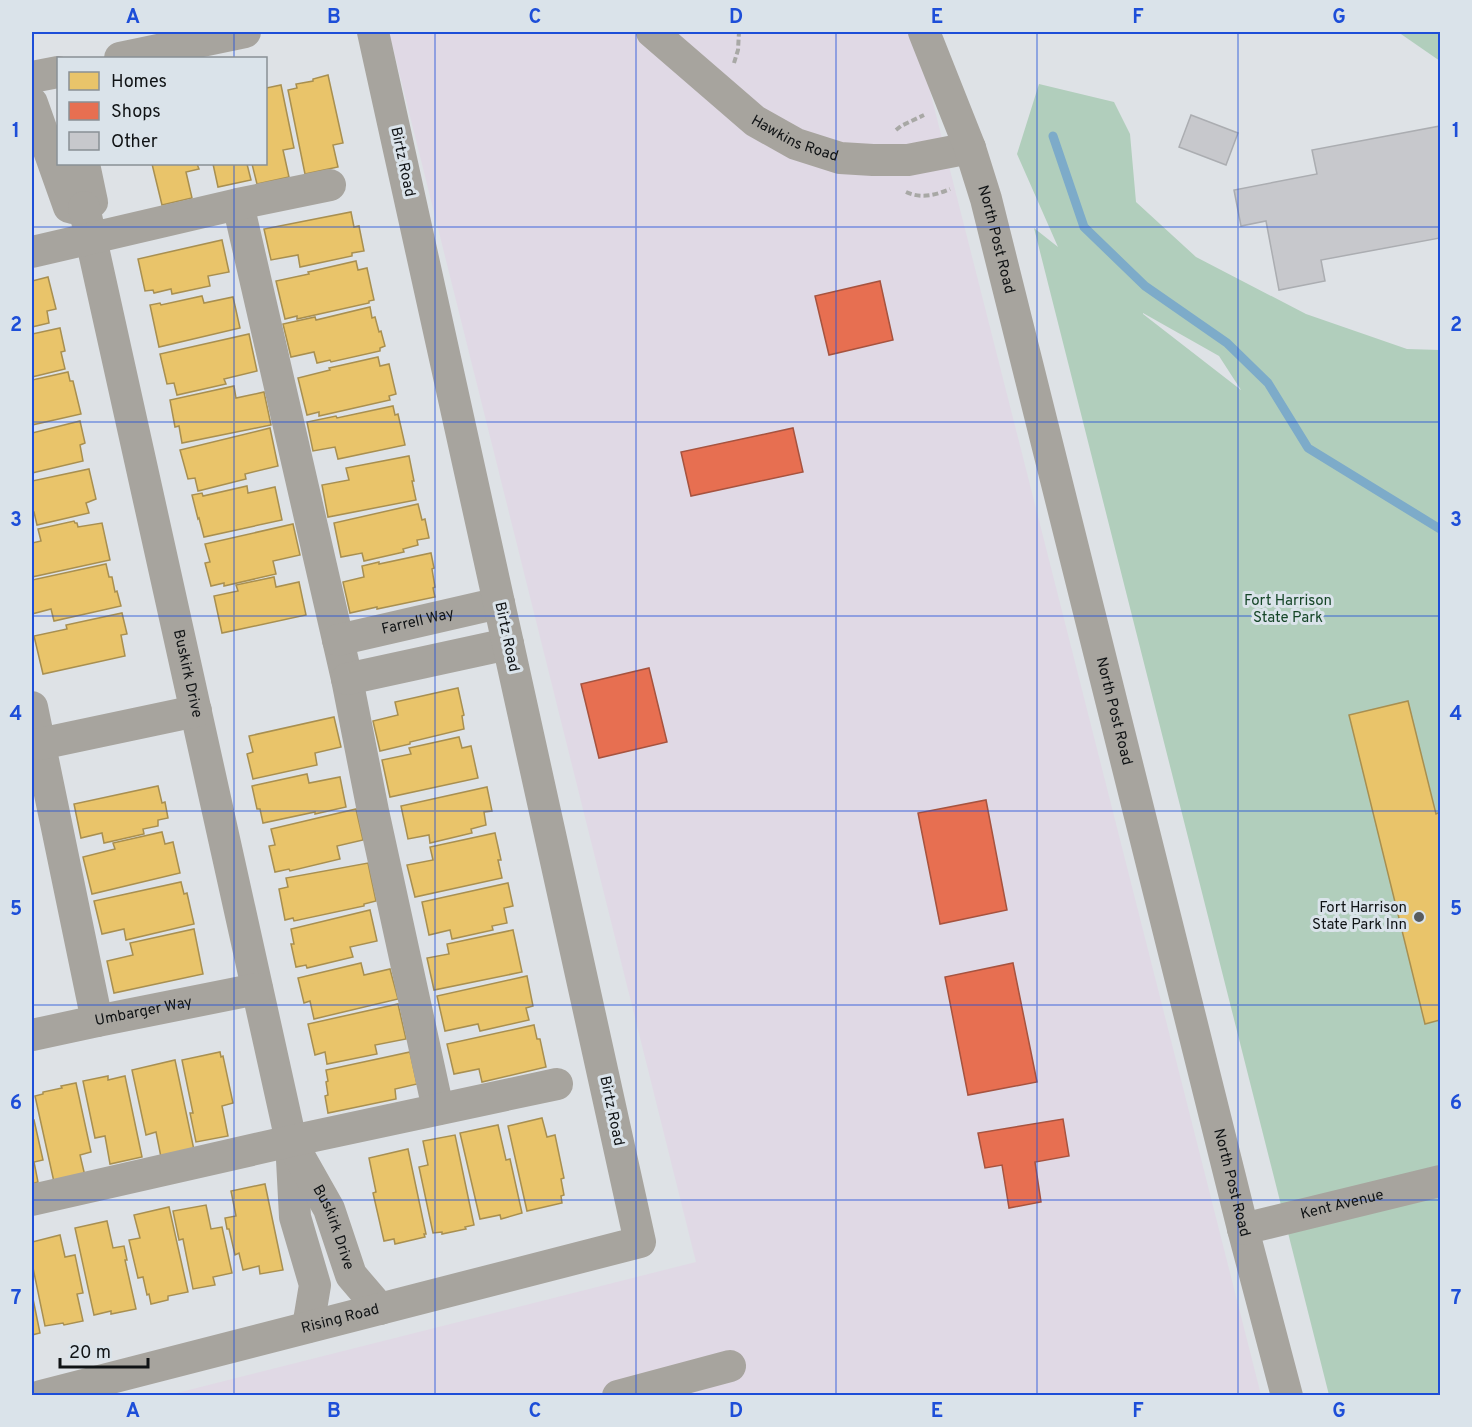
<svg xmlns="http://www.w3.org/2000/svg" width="1472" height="1427" viewBox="0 0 1472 1427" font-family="Overpass,sans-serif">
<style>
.commercial{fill:#e0d9e5}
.green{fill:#b1cebc;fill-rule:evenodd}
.homes{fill:#e9c46a;stroke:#a88f50;stroke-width:1.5}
.shops{fill:#e76f51;stroke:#a6533f;stroke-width:1.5}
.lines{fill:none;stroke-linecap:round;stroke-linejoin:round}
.stream{stroke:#7dabc9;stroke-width:9}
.building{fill:#c7c8cc;stroke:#abadb1;stroke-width:1.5}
.path{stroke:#a8a8a5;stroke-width:4;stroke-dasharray:6 3;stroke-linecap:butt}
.minor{stroke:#a7a49e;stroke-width:32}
.grid{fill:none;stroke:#1d4ed8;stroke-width:1.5;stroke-opacity:0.55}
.poi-dot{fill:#585b5e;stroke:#dae3ea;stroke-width:2}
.labels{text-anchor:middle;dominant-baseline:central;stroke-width:6;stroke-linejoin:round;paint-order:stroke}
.street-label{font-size:15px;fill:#101315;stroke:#dae3ea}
.park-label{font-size:15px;fill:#154527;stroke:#dae3ea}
.poi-label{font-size:15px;fill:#101315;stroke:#dae3ea;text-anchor:end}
.neatline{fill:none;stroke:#1d4ed8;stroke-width:2}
.grid-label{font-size:20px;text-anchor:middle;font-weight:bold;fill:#1d4ed8}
</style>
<rect width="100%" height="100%" fill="#dee2e6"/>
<path class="commercial" d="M389 32H915L1261 1395 165 1396 696 1262Z"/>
<g class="green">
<path d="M1398 32H1440V61Z"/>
<path d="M1039 84 1114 102 1130 134 1136 202 1196 257 1306 314 1407 349 1440 350V1395H1329L1034 228 1058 247 1017 154ZM1143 313 1219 356 1241 390 1143 314Z"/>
</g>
<g class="homes">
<path d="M328 75 343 143 333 145 338 167 305 174 288 90 297 88 296 84 313 81V79Z"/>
<path d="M281 85 294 148 283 150 289 177 257 184 252 164H266V88Z"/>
<path d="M152 164H197L199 169 186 172 192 198 162 205Z"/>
<path d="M213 164H247L251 180 218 187Z"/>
<path d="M351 212 354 227 359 226 364 251 352 253V256L300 267 298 255 271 260 264 229Z"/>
<path d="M222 240 229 272 208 276 210 286 172 294 171 289 154 293 153 290 145 291 138 259Z"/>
<path d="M356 261 358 270 367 268 374 300 369 301V303L297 319V316L285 319 276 281 309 274 308 272Z"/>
<path d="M48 277 56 309 47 311 49 323 32 327V281Z"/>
<path d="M202 296 204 303 233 297 240 328 159 347 150 305 160 303 161 305Z"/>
<path d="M370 307 372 318 375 317 379 332 381 331 385 346 380 348V351L331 362 330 360 317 363 314 352 291 357 283 324 315 317 316 320Z"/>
<path d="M60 328 65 351 61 352 65 369 32 377V334Z"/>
<path d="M249 334 257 371 224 379 226 384 177 395 174 383 167 384 160 354Z"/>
<path d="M378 357 380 366 389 364 396 394 389 396 390 400 319 416V412L307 415 298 378 330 370 329 368Z"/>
<path d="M68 372 70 381H73L81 414 32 425V380Z"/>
<path d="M234 386 236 398 264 392 271 425 182 443 179 426 175 427 170 400Z"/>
<path d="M393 406 395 415 398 414 405 445 338 459 335 447 313 451 307 422 336 416 337 418Z"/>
<path d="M80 421 85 443 80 445 83 461 32 473V433Z"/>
<path d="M270 428 278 466 245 474 246 479 198 491 195 478 188 479 180 450Z"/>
<path d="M409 456 414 481H412L416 500 328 517 322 485 349 480 346 468Z"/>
<path d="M89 469 96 499 86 503 89 513 37 525 34 512H32V481Z"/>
<path d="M247 486 248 493 275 487 282 520 204 537 199 518 198 519 192 495 202 493 203 496Z"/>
<path d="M418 504 422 520 425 519 429 538 417 540 418 545 403 549 404 552 364 561 362 553 341 557 334 523Z"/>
<path d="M74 521 75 523H77L78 527 102 523 110 560 32 577V543L41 541 38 529Z"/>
<path d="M293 524 300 555 273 561 276 574 224 586V583L211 586 205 563 210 562 205 544Z"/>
<path d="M431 553 434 568 432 569 435 587 433 588 435 597 377 609V607L350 613 343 582 364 577 362 566 379 562V564Z"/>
<path d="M106 564 109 577H112L115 592 117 591 121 606 54 621 51 609 32 614V580Z"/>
<path d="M274 577 276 587 299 582 306 615 222 633 214 596 238 591 236 585Z"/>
<path d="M122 613 127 634 121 635 125 656 43 674 34 636 67 629 66 625Z"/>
<path d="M458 688 464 715 462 716 464 729 410 742V744L380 751 373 721 398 715 395 702Z"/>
<path d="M1408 701 1436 814 1440 812V1020L1425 1024 1349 715Z"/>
<path d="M334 717 341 747 315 753 317 765 253 779 247 754 253 752 249 736Z"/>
<path d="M459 737 462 748 471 746 478 778 390 797 382 760 411 754 409 748Z"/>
<path d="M307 774 309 783 340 777 346 807 315 814V812L263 823 260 809H257L252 786Z"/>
<path d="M158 786 162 803 165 802 168 818 158 820V826L143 829 144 834 104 843 102 833 81 838 74 804Z"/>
<path d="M487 787 492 811 484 812 486 825 471 829 472 833 430 843 429 835 408 839 401 806Z"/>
<path d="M356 809 363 840 337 846 340 859 290 871 289 869 275 872 269 846 275 845 271 829Z"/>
<path d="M162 832 165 844 173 842 180 873 92 894 83 857 115 849 113 843Z"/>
<path d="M495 833 501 860H498L502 878 415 897 407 865 433 860 430 847Z"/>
<path d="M368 863 376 901 364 904V906L294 921 293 918 285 920 279 889 288 887 286 878Z"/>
<path d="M181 882 184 894 187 893 194 924 126 940 124 929 102 934 94 901Z"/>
<path d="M508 883 513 906 504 908 507 923 492 926 493 930 452 939 450 930 429 935 422 902Z"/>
<path d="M370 910 377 941 350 947 353 957 307 968 306 965 296 967 291 944H294L291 929Z"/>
<path d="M194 929 203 974 114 993 107 961 133 955 130 943Z"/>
<path d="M513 930 522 972 434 990 427 958 449 954 447 944Z"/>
<path d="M361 963 364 975 390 969 398 999 314 1019 310 1001 304 1003 298 978Z"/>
<path d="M527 976 533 1006 526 1008 529 1020 480 1031 478 1024 445 1031 437 996Z"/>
<path d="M398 1004 406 1039 375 1045 377 1054 327 1064 325 1052 315 1055 308 1024Z"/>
<path d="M534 1025 537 1039H540L546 1067 482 1082 479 1069 454 1074 447 1044Z"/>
<path d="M220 1052 221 1057 223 1056 233 1103 222 1106 228 1136 196 1142 190 1113H193L182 1060Z"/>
<path d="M410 1052 417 1084 395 1089 396 1099 328 1113 325 1096 328 1095 326 1082 328 1081 326 1070Z"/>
<path d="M175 1060 194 1150 161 1157 156 1132 146 1135 132 1070Z"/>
<path d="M108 1076V1080L125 1076 142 1157 110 1164 105 1136 95 1138 83 1081Z"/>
<path d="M76 1083 91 1152 80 1155 85 1176 54 1182 35 1096 43 1094V1092L62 1088 61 1086Z"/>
<path d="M542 1118 547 1137 555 1135 564 1178 561 1179 564 1195 561 1196 562 1203 527 1211 508 1126Z"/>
<path d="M34 1120 43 1160 34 1162 38 1182 32 1184V1121Z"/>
<path d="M498 1125 506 1160 510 1159 522 1213 501 1219 500 1215 480 1219 460 1133Z"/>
<path d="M455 1135 474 1225 465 1227 466 1229 442 1234V1232L433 1233 419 1167 428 1165 423 1141Z"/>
<path d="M408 1149 426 1234H424L425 1237 395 1244 394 1239 384 1241 373 1193 376 1192 369 1158Z"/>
<path d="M265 1184 283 1270 260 1274 259 1266 243 1270 239 1253 235 1255 229 1229H227L225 1218 236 1216 231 1191Z"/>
<path d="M206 1205 211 1229 222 1227 232 1273 213 1277 215 1285 193 1289 183 1239 179 1240 173 1211Z"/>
<path d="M169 1207 188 1292 168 1296V1300L151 1304 149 1294 147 1295 143 1277 138 1278 129 1240 140 1238 134 1215Z"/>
<path d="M107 1221 113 1248 124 1246 127 1260H125L136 1309 111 1314V1311L94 1315 75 1228Z"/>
<path d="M60 1235 65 1257 75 1255 83 1293 77 1294 83 1321 64 1325 63 1323 45 1326 32 1263V1242Z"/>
<path d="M32 1294 40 1333 32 1335Z"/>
</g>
<g class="shops">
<path d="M880 281 893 340 829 355 815 296Z"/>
<path d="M793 428 803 472 691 496 681 452Z"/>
<path d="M649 668 667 742 599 758 581 684Z"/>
<path d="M986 800 1007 910 940 924 918 813Z"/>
<path d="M1013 963 1037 1082 968 1095 945 977Z"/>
<path d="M1063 1119 1069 1156 1035 1162 1041 1202 1009 1208 1002 1165 985 1168 978 1133Z"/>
</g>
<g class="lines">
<path class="stream" d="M1053 136 1084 227 1145 286 1227 343 1268 383 1308 448 1440 529"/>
</g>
<g class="building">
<path d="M1191 115 1238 133 1226 165 1179 147Z"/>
<path d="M1440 126V238L1321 260 1325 281 1279 290 1266 221 1241 226 1234 190 1317 174 1312 150Z"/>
</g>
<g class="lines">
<g class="path">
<path d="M734 63 738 50 739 32"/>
<path d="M896 130 901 126 924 115"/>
<path d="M906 192C921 199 936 195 950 189"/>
</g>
<g class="minor">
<path id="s1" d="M652 32 755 121 796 144 840 158 873 160H908L970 148"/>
<path id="s2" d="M924 32 970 148 986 199 1243 1229 1287 1396"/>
<path d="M120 58 245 32"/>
<path d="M32 77 58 72"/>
<path d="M32 103 69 207C77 210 86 208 92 202L84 164"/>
<path d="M238 204 347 679 373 811 438 1109"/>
<path id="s3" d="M84 207 291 1141 295 1217 315 1285 308 1327"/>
<path d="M32 252 238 204 330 185"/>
<path id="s4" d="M338 640 499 603"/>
<path d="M347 679 508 644"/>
<path d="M32 707 97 1021"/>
<path d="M40 744 196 711"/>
<path id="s5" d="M32 1035 97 1021 257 989"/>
<path id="s6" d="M294 1147 329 1209 351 1275 380 1309"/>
<path d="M32 1200 291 1141 557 1084"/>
<path id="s7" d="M1243 1229 1440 1181"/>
<path id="s8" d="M41 1396 640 1242 373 32"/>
<path d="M618 1396 730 1366"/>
</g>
</g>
<path class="grid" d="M234 32V58M435 32V1396M636 32V1396M836 32V1396M1037 32V1396M1238 32V1396M234 164V1396M32 227H1440M32 422H1440M32 616H1440M32 811H1440M32 1005H1440M32 1200H1440"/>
<circle class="poi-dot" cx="1419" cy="917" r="6"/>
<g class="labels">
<g class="street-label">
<text stroke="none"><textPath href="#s1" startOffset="180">Hawkins Road</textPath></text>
<text transform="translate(402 162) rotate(78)">Birtz Road</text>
<text stroke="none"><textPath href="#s2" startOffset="220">North Post Road</textPath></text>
<text stroke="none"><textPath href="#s4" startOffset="82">Farrell Way</textPath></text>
<text transform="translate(506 637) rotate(78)">Birtz Road</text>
<text stroke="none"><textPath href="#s3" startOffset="478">Buskirk Drive</textPath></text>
<text stroke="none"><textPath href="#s2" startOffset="706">North Post Road</textPath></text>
<text stroke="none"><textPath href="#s5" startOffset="114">Umbarger Way</textPath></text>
<text transform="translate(611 1111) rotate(78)">Birtz Road</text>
<text stroke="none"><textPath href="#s2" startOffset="1192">North Post Road</textPath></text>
<text stroke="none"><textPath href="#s7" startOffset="102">Kent Avenue</textPath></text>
<text stroke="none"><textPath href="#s6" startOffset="90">Buskirk Drive</textPath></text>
<text stroke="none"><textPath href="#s8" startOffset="309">Rising Road</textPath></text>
</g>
<g class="park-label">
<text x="1288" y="601">Fort Harrison<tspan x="1288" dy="17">State Park</tspan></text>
</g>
<g class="poi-label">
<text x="1407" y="908">Fort Harrison<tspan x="1407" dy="17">State Park Inn</tspan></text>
</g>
</g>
<rect width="1472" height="1427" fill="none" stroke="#dae3ea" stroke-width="66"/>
<rect x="57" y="57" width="210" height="108" fill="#dae3ea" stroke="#899095" stroke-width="1.5"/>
<rect x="69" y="72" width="30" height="18" fill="#e9c46a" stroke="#899095" stroke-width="1.5"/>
<text x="111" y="87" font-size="18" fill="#101315">Homes</text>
<rect x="69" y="102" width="30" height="18" fill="#e76f51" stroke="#899095" stroke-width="1.5"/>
<text x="111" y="117" font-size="18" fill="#101315">Shops</text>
<rect x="69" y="132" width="30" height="18" fill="#c7c8cc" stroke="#899095" stroke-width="1.5"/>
<text x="111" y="147" font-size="18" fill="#101315">Other</text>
<path d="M60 1358v9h88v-9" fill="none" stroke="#101315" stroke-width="3"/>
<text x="69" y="1358" font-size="18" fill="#101315" stroke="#dae3ea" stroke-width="4.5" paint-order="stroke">20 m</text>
<rect x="33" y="33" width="1406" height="1361" class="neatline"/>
<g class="grid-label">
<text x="133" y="23">A</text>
<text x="334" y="23">B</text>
<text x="535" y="23">C</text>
<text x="736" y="23">D</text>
<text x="937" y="23">E</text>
<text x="1138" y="23">F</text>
<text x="1339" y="23">G</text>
<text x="16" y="137">1</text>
<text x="1456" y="137">1</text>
<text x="16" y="331">2</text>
<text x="1456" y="331">2</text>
<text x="16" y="526">3</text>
<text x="1456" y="526">3</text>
<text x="16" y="720">4</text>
<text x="1456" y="720">4</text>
<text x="16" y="915">5</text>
<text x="1456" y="915">5</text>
<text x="16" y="1109">6</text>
<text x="1456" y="1109">6</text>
<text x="16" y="1304">7</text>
<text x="1456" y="1304">7</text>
<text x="133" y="1417">A</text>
<text x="334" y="1417">B</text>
<text x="535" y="1417">C</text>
<text x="736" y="1417">D</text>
<text x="937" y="1417">E</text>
<text x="1138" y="1417">F</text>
<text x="1339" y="1417">G</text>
</g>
</svg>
